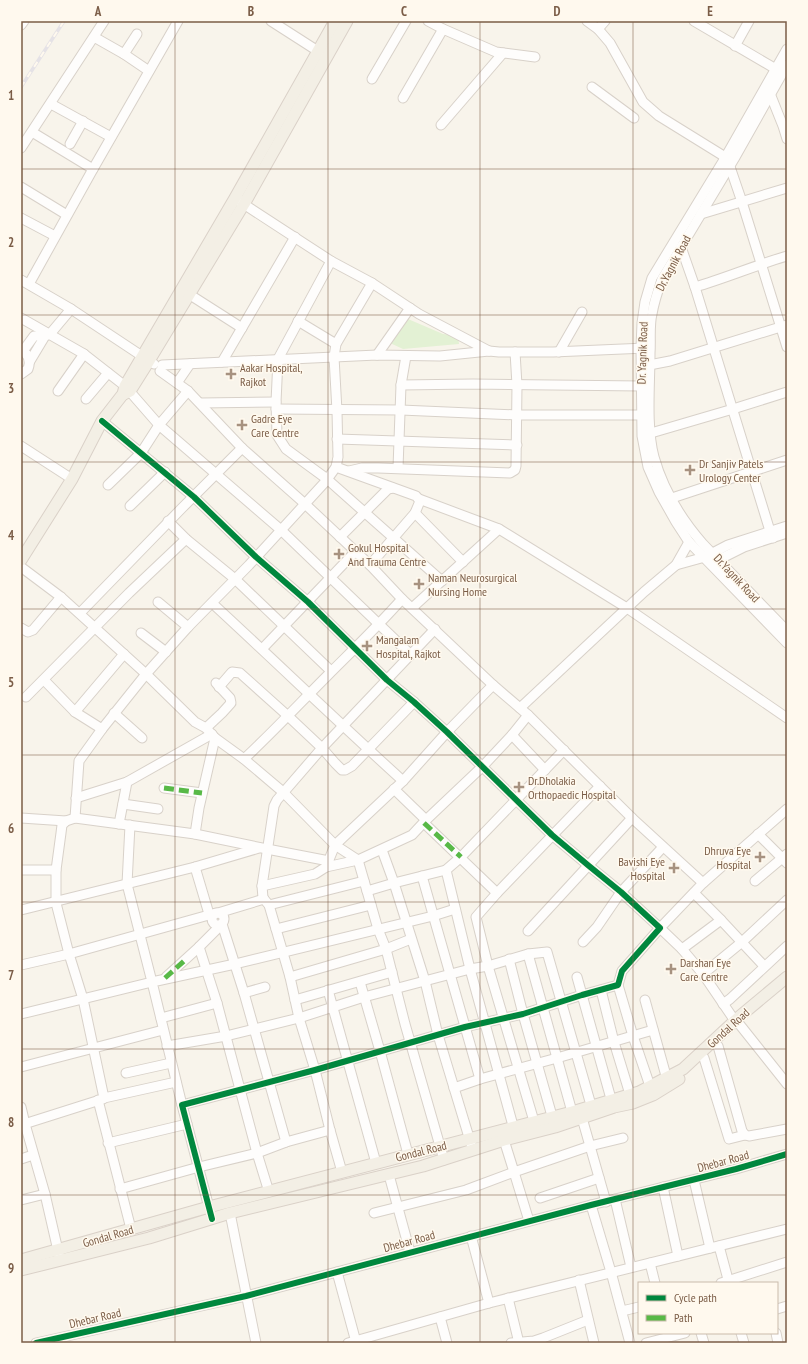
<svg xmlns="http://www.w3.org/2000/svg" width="808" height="1364" viewBox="0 0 808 1364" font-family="'PT Sans Narrow',sans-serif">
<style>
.green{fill:#e3f1d4}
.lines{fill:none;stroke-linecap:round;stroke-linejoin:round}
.minor-casing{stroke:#d8d1c9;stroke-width:11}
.major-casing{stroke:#dad1c8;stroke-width:13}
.minor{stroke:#fefdfc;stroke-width:9}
.major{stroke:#f3efe5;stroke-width:11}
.rail-casing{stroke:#e5e2e6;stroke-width:3.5}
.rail{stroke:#fff9ee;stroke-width:2;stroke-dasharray:6;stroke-linecap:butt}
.quiet{stroke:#58b947;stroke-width:5;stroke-dasharray:10 5;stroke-linecap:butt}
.cycleway-casing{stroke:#fff9ee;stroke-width:8}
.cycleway{stroke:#00873e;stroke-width:6}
.grid{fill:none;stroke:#7b5d47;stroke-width:1;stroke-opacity:0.55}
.poi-dot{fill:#a79280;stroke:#fff9ee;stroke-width:1.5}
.labels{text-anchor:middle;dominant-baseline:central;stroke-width:3;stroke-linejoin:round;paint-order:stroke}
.street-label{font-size:12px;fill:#7b5d47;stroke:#fff9ee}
.poi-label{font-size:12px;fill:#7b5d47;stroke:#fff9ee;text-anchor:start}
.neatline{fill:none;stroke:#7b5d47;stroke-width:1.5}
.grid-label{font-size:13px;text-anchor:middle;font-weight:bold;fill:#7b5d47}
</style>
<rect width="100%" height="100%" fill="#f8f4eb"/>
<path class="green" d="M408 319 443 334 458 336 459 344 403 349 390 343Z"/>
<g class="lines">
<defs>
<g id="minor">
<path d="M271 21 324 55"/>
<path d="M428 21 443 29 496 52 535 57"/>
<path d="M587 21 598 29 610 43 643 102 659 116 722 155 728 161 742 202 787 347"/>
<path d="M694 21 781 72"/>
<path d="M21 25 24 21"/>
<path d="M598 29 605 21"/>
<path d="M94 37 124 54 149 71"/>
<path d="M735 46 749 21"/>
<path d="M787 49 725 158 652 278 645 302 642 323 641 348 642 436 648 467 659 492 676 522 689 542 787 643"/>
<path d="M124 54 137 34"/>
<path d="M787 65 734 159 662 279C658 290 654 302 652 314 649 326 651 340 650 353 650 385 646 427 654 457 663 489 682 520 703 544L787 631"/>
<path d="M372 79 406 21"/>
<path d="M592 87 634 118"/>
<path d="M769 91 783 126 787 139"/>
<path d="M403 98 443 29"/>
<path d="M51 104 111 137"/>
<path d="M441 125 503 53"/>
<path d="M32 132 93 169"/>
<path d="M70 144 83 121"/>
<path d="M21 148 104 21"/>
<path d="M21 187 67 215"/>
<path d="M239 201 331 261 372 283 419 314 489 351"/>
<path d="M701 214 787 188"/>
<path d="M21 218 55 236"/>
<path d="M681 247 695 287 770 531 773 538"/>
<path d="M331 261 278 359 276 402 277 435 286 449 327 479 442 581"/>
<path d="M21 280 71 309 154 364"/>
<path d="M29 284 93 169 178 21"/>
<path d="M695 287C726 278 756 265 787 256"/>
<path d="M184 291 242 328"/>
<path d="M21 318 84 354 125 386 159 425 281 530 411 655"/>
<path d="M298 321 336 344"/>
<path d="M21 350C29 354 31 361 28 369L21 374"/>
<path d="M23 351 34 336H45L50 334 71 309"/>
<path d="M559 352 582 312"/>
<path d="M377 355 410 308"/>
<path d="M30 361 45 336"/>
<path d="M222 362 295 237"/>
<path d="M162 365 377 355 440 356 489 351 499 352H553L646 348"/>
<path d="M644 366 670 361 787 325"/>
<path d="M160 371 188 391 242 448 304 503 370 565 402 599 493 685 528 715 632 818 703 883"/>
<path d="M177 383 190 364"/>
<path d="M401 385 473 384 641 386"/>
<path d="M58 391 84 354"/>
<path d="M86 399 108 373"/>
<path d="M201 403 276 402"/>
<path d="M276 409 401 410 517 415H641"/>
<path d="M102 421 194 497 256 557 308 602 387 680 414 702 447 732 552 835 589 866 621 892 660 928 622 971 618 985 582 995 523 1014 465 1027 315 1070 182 1105 212 1219"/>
<path d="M651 433 733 409 787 392"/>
<path d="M337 439 517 445"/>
<path d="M21 446 72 479"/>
<path d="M336 467 416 496 420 501 415 513 370 565"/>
<path d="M398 468 401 385 406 356"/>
<path d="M349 471 362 468H378L510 473 515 470 516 466 517 385 515 352"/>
<path d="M108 485 141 453 159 425 188 391"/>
<path d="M672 498 787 460"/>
<path d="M419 499 499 529 627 608 787 718"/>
<path d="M130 506 165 472"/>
<path d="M415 513 463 562"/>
<path d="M168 521 186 539 235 579 331 671"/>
<path d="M340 537 388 489 393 488"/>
<path d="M714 562 744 547 787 533"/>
<path d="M676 565 705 557 728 545 787 526"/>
<path d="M21 567 61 597 146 674 195 722 206 728 215 738 244 759 283 792 335 845 358 860 378 929 386 949 405 1024 444 1160"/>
<path d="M158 602 188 627"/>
<path d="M212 603C276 662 338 722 403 781"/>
<path d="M412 608 499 529"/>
<path d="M80 613 181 509 242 448"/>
<path d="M21 628 28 632 33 630 61 597"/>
<path d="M141 633 166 652"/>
<path d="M262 649 355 552"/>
<path d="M44 680 75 712 102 729"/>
<path d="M219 687 232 672 240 673 288 716 322 748 335 763 342 770H345L352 766 414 702"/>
<path d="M26 697 129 593 186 539"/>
<path d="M520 708 644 592 676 565 689 542"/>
<path d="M75 712 124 654"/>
<path d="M114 713 142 738"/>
<path d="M206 728 222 713 231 703 230 698 216 683"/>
<path d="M512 735 545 770"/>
<path d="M244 759C273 732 300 703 328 675 353 650 378 626 402 599"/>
<path d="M164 788 202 793"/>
<path d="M394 789 426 820"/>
<path d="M76 798 127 782"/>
<path d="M123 804 158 809"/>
<path d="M787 809 703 883 660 928 682 949 703 974 735 1021 740 1025 787 1084"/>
<path d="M21 818 66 821"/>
<path d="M75 818 79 761 102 729 146 674 188 627 249 565 326 481 336 467 338 457 337 411 334 357 336 344 372 283"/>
<path d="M424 823 497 893"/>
<path d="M119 824 127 782 212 734"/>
<path d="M195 834 199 808 215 738"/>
<path d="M758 834 787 863"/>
<path d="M195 867 209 914"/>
<path d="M326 867 358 860 412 835 426 820 483 766 512 735 528 715"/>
<path d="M21 870H56"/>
<path d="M446 870 394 883 425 981 438 1035 471 1144"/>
<path d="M422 876 480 1079 454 1088"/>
<path d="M755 881 787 854"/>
<path d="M262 886 315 874 326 867 335 845 403 781 447 732 493 685"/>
<path d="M367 891 394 883 382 850"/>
<path d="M694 893 721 920"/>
<path d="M269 905 364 881"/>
<path d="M21 910 195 867 259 848"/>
<circle cx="218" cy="919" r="6"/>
<path d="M218 913 264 899"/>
<path d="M276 929 371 905"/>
<path d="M528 931 632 818"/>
<path d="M583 942 597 927 621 892 663 847"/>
<path d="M199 947 217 1003 257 1153 269 1192"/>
<path d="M682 949 721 920 764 966"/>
<path d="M528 954 574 1119"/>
<path d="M509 959 523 1014 554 1123"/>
<path d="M21 965 69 954 216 913"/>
<path d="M703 974 742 942 787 900"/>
<path d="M166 977 199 947 222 924 244 993 286 1142"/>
<path d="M290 977 386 949 411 939"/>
<path d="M577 977 613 1106"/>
<path d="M360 982 380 1051 408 1154"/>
<path d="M618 985 633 1036 652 1092"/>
<path d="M328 990 376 1163"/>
<path d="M601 990 614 1042 632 1101"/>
<path d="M244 993 265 987"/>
<path d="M295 1000 392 972"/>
<path d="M645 1000 668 1083"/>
<path d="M723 1004 730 999 787 946"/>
<path d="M21 1014 152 982 127 884 130 825"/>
<path d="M161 1018 217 1003"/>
<path d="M167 1046 226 1036 299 1018 364 997 470 969 488 966 528 954 547 952 593 1112"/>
<path d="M718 1046 742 1131 745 1135 749 1136 787 1129"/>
<path d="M704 1058 729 1139 745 1135"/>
<path d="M21 1067 163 1030"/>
<path d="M126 1073 171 1063"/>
<path d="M480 1079 557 1058 653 1030"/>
<path d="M176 1082 104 1098 83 999 69 954 56 903V870L61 833 62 825 66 821 75 818 195 834 267 849 329 861"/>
<path d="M98 1100 131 1229"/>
<path d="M182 1105 152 982 235 964 433 916 455 909"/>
<path d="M21 1107 25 1124 45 1194 59 1255"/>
<path d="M582 1118 606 1202"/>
<path d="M21 1125 103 1099"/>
<path d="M536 1128 488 966 476 917 497 893 600 786"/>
<path d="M515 1133 470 969 446 870 461 857 564 750"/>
<path d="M504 1140 514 1172 590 1146 623 1138"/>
<path d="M108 1143 187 1124"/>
<path d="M21 1159 33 1155"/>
<path d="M342 1172 330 1130 315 1070 299 1018 290 977 269 905 263 898 262 886 274 806 277 800 322 748 435 629"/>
<path d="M389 1175 410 1252"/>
<path d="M694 1180 710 1248"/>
<path d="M663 1187 678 1256"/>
<path d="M120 1189 199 1167 257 1153 286 1142 330 1130"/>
<path d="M540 1198 599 1178"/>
<path d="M615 1199 631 1267"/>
<path d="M21 1200 45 1194"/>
<path d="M591 1205 611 1272 630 1343"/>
<path d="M230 1213 256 1343"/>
<path d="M374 1213 466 1190 514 1172 529 1221"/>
<path d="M471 1236 489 1303"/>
<path d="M719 1246 729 1283"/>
<path d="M650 1263 655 1283"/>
<path d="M337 1272 356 1342"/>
<path d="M579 1280 594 1343"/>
<path d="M721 1283 787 1262"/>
<path d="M508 1298 519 1343"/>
<path d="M777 1309 787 1306"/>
<path d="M622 1311 639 1307"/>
<path d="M440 1317 447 1343"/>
<path d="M701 1333 704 1343"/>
<path d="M741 1333 744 1343"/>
<path d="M776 1333 778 1343"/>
<path d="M36 1343 246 1296 591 1205 736 1169 787 1154"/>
<path d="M348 1343 489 1303 787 1229"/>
<path d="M511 1343 534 1341 543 1338 588 1320"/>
<path d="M646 1343 685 1333"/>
</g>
<g id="major">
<path d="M124 394 130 391 147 364 244 204 347 21"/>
<path d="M21 560 72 479 102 421 123 394 125 386 235 198 335 21"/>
<path d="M21 1260 209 1207 572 1112 639 1092 683 1069 739 1017 787 977"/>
<path d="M21 1270 149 1238 230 1213 423 1166 504 1140 555 1127 614 1107 633 1103 653 1095 679 1079"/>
</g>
</defs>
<use href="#minor" class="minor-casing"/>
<use href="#major" class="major-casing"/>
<use href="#minor" class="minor"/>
<use href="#major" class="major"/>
<defs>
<path id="rail" d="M21 87 64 21"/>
</defs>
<use href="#rail" class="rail-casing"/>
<use href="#rail" class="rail"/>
<g class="quiet">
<path d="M164 788 202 793"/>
<path d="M424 823 461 857"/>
<path d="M165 978 184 961"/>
</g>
<defs>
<g id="cycleway">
<path d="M102 421 194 497 256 557 308 602 387 680 414 702 447 732 552 835 589 866 621 892 660 928 622 971 618 985 582 995 523 1014 465 1027 315 1070 182 1105 212 1219"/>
<path d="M36 1343 246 1296 591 1205 736 1169 787 1154"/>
</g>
</defs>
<use href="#cycleway" class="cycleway-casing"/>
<use href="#cycleway" class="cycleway"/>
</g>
<path class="grid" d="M175 21V1343M328 21V1343M480 21V1343M633 21V1343M21 169H787M21 315H787M21 462H787M21 609H787M21 755H787M21 902H787M21 1049H787M21 1195H787"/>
<g class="poi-dot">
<path d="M229 368h4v4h4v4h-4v4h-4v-4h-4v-4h4z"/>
<path d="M240 419h4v4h4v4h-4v4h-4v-4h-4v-4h4z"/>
<path d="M688 464h4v4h4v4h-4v4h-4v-4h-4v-4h4z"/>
<path d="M337 548h4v4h4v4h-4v4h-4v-4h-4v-4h4z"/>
<path d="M417 578h4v4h4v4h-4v4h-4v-4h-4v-4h4z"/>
<path d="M365 640h4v4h4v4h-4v4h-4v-4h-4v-4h4z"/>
<path d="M517 781h4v4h4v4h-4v4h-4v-4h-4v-4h4z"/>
<path d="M758 851h4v4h4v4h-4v4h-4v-4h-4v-4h4z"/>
<path d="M672 862h4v4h4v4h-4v4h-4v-4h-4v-4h4z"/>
<path d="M669 963h4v4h4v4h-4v4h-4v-4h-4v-4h4z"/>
</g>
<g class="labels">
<g class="street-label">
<text transform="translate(673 263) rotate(-62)">Dr.Yagnik Road</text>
<text transform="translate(642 353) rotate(-88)">Dr. Yagnik Road</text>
<text transform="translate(737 578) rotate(47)">Dr.Yagnik Road</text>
<text transform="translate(728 1028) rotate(-42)">Gondal Road</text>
<text transform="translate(421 1151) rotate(-14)">Gondal Road</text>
<text transform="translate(723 1161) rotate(-15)">Dhebar Road</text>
<text transform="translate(108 1236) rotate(-16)">Gondal Road</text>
<text transform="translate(409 1241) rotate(-15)">Dhebar Road</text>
<text transform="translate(95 1318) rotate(-13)">Dhebar Road</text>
</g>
<g class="poi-label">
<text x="240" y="367">Aakar Hospital,<tspan x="240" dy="14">Rajkot</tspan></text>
<text x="251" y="418">Gadre Eye<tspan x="251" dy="14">Care Centre</tspan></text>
<text x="699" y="463">Dr Sanjiv Patels<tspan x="699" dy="14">Urology Center</tspan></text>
<text x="348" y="547">Gokul Hospital<tspan x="348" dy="14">And Trauma Centre</tspan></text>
<text x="428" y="577">Naman Neurosurgical<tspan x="428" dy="14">Nursing Home</tspan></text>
<text x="376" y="639">Mangalam<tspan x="376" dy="14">Hospital, Rajkot</tspan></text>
<text x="528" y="780">Dr.Dholakia<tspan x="528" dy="14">Orthopaedic Hospital</tspan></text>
<text x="751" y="850" text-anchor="end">Dhruva Eye<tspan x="751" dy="14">Hospital</tspan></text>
<text x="665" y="861" text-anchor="end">Bavishi Eye<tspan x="665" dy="14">Hospital</tspan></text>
<text x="680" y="962">Darshan Eye<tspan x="680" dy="14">Care Centre</tspan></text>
</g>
</g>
<rect width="808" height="1364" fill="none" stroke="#fff9ee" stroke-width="44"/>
<rect x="638" y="1282" width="140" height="52" fill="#fff9ee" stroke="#cabbab"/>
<rect x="646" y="1295" width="20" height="6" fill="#00873e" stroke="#cabbab"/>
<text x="674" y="1302" font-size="12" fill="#7b5d47">Cycle path</text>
<rect x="646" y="1315" width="20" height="6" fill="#58b947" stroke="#cabbab"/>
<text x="674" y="1322" font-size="12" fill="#7b5d47">Path</text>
<rect x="22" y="22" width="764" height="1320" class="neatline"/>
<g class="grid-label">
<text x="98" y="16">A</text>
<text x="251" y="16">B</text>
<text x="404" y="16">C</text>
<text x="557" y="16">D</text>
<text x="710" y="16">E</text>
<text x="11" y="100">1</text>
<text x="11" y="247">2</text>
<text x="11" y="393">3</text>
<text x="11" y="540">4</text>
<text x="11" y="687">5</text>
<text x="11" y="833">6</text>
<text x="11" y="980">7</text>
<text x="11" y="1127">8</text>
<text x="11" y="1273">9</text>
</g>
</svg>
